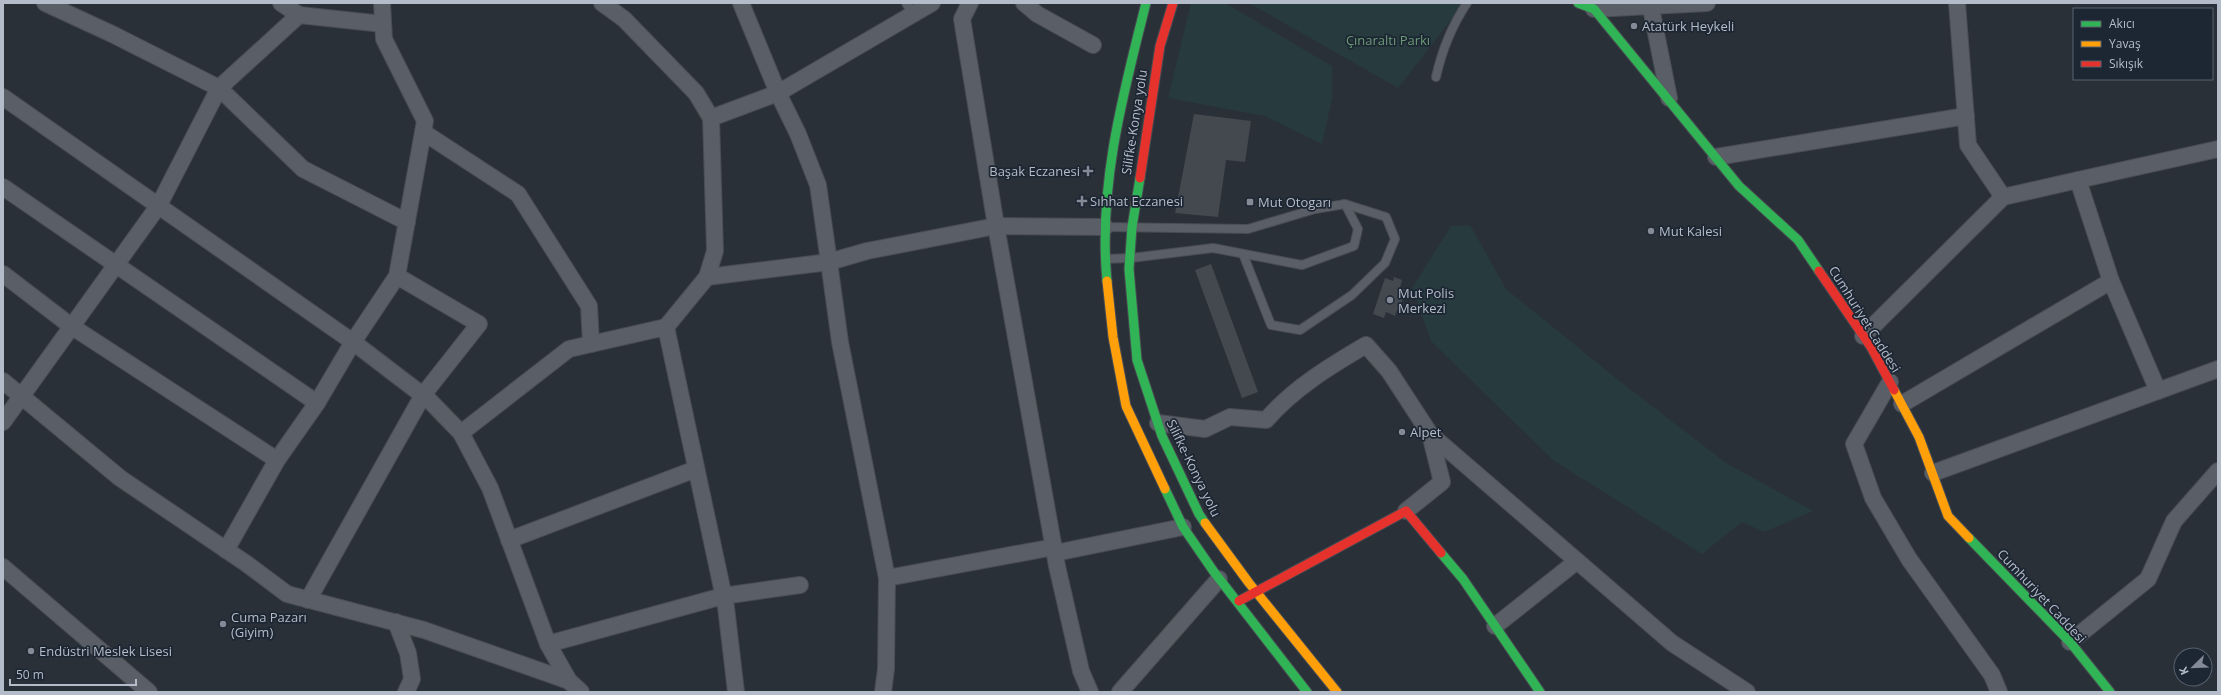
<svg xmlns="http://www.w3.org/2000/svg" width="2221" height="695" viewBox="0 0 2221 695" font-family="'Open Sans',sans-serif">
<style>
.green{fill:#273a3e}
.building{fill:#444950}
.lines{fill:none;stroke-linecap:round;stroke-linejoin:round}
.lane-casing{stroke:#484c53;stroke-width:10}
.street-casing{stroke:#484c53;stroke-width:18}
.fast-casing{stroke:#484c53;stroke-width:11}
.slow-casing{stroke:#484c53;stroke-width:11}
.jam-casing{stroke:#484c53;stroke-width:11}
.lane{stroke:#5a5e66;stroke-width:8}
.street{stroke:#5a5e66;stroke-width:16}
.fast{stroke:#30b455;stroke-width:9}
.slow{stroke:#ff9f0a;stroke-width:9}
.jam{stroke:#e5322d;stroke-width:9}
.poi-dot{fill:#848b96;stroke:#1d2633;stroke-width:1.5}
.labels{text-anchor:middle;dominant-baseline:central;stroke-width:3.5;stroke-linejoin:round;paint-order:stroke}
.poi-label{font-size:13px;fill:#b4bcc9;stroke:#1d2633;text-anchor:start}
.park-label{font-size:13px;fill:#6b9a76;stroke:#1d2633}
.street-label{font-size:13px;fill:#b4bcc9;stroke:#1d2633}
</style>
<rect width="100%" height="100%" fill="#2a3038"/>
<g class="green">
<path d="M1191 3H1225L1332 66V99L1322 144 1265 116 1168 98Z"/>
<path d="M1249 3H1461L1462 6 1398 88Z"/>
<path d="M1470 225 1506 289 1617 379 1726 463 1813 511 1764 532 1742 522 1702 554 1553 460 1431 341 1412 288 1451 226Z"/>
</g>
<g class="building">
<path d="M1194 114 1251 121 1245 162 1226 160 1218 217 1175 213Z"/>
<path d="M1211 264 1258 392 1242 398 1195 270Z"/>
<path d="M1394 277 1402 280 1400 288 1406 290 1399 310H1397L1395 316 1386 312 1384 318 1373 314 1385 278 1393 281Z"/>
</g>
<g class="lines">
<defs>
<g id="lane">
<path d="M906 3 913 14"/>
<path d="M1436 77C1442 50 1451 27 1467 3"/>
<path d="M1243 254 1271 325 1300 330 1352 295 1385 263 1395 239 1386 217 1345 204"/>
<path d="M1105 259 1131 258 1213 248 1302 265 1354 246 1358 229 1345 204 1315 209 1248 229 1106 227"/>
</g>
<g id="street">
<path d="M45 3 112 34 219 88 303 169 407 222"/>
<path d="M281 3 299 15"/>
<path d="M602 3 624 19 696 93 711 118"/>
<path d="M970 3 962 19 996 226 1057 566 1081 671 1090 692"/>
<path d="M1024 3 1037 14 1093 45"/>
<path d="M1650 3 1669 98"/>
<path d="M1957 3 1968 145 2003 197 2078 180 2111 281"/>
<path d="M1594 9 1707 3"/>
<path d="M3 97 353 342 429 400 461 433 490 488 548 644 569 681 581 692"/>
<path d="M423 132 518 194 589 306 591 344"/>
<path d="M1716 157 1966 116"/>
<path d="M2078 180 2218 149"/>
<path d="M3 187 317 403 277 460"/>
<path d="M3 274 71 326 277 460 226 550"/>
<path d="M707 277 829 262 818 185 798 134 778 93 741 3"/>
<path d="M666 327 707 277 715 251 711 118 778 93 932 3"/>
<path d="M1863 336 2003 197"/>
<path d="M3 381 120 478 247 564 287 594 424 630 569 681"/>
<path d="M1890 382 1854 444 1873 498 1909 559 1992 675 1999 692"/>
<path d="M317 403 353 342 397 276 425 121 384 39 382 3"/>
<path d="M1902 404 2111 281 2158 391"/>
<path d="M3 422 159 205 219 88 299 15 383 24"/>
<path d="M1158 423 1205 429 1230 417 1266 420C1294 388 1330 366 1366 345L1389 371 1430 434 1442 482 1406 511"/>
<path d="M461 433 569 349 666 327 726 607 736 692"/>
<path d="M1430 434 1672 643 1747 692"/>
<path d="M1933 473 2218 369"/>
<path d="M509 540 696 469"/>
<path d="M1055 553 1183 527"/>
<path d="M3 567 149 692"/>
<path d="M887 578 1054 547"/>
<path d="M308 600 423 395 479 324 397 276"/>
<path d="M396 622 408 653 412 679 406 692"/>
<path d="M1495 626 1577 561"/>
<path d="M2070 642 2148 579 2174 521 2218 471"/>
<path d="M548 644 723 596 800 585"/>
<path d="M883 692 886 669 887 578 840 342 829 262 867 251 996 226 1105 227"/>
<path d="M1120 692 1219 579"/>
</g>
<g id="fast">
<path d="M1578 3 1594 9 1739 186 1798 240 1819 271"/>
<path d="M1140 178 1132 227 1129 269 1137 360 1162 436 1199 514 1205 523"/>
<path d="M1107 281C1098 186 1123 94 1146 3"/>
<path d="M1165 489 1183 527 1214 572 1307 692"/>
<path d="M1969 538 2070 642 2110 692"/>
<path d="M1441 553 1463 579 1540 692"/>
</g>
<g id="slow">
<path d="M1107 281 1113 337 1126 406 1165 489"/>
<path d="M1894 390 1919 437 1948 516 1969 538"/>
<path d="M1205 523 1249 583 1337 692"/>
</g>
<g id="jam">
<path d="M1140 178 1160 46 1173 3"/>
<path d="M1819 271 1871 347 1894 390"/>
<path d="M1239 601 1406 511 1441 553"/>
</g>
</defs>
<use href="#lane" class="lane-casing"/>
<use href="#street" class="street-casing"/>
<use href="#fast" class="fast-casing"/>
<use href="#slow" class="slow-casing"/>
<use href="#jam" class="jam-casing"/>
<use href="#lane" class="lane"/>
<use href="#street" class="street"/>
<use href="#fast" class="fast"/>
<use href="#slow" class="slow"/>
<use href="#jam" class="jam"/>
</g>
<g class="poi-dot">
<circle cx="1634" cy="26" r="4"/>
<path d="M1086 165h4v4h4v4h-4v4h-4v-4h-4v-4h4z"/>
<path d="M1080 195h4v4h4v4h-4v4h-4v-4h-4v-4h4z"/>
<rect x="1246" y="198" width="8" height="8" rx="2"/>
<circle cx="1651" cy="231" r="4"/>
<circle cx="1390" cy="300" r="4"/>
<circle cx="1402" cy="432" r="4"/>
<circle cx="223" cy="624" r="4"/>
<circle cx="31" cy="651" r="4"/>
</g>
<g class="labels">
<g class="poi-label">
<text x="1642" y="26">Atatürk Heykeli</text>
<text x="1080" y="171" text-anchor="end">Başak Eczanesi</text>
<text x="1090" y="201">Sıhhat Eczanesi</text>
<text x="1258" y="202">Mut Otogarı</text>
<text x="1659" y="231">Mut Kalesi</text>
<text x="1398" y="293">Mut Polis<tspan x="1398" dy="15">Merkezi</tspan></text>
<text x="1410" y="432">Alpet</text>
<text x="231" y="617">Cuma Pazarı<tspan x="231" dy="15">(Giyim)</tspan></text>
<text x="39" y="651">Endüstri Meslek Lisesi</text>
</g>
<g class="park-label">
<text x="1388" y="40">Çınaraltı Parkı</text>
</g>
<g class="street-label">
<text transform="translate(1134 122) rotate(-81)">Silifke-Konya yolu</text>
<text transform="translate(1865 319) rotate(58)">Cumhuriyet Caddesi</text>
<text transform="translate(1194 468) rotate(64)">Silifke-Konya yolu</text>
<text transform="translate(2042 596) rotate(47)">Cumhuriyet Caddesi</text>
</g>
</g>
<rect width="2221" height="695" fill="none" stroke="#b4bcc9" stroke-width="8"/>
<rect x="2073" y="8" width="140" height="72" fill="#1d2633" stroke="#59626f"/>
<rect x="2081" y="21" width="20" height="6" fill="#30b455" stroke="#59626f"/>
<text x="2109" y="28" font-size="12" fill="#b4bcc9">Akıcı</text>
<rect x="2081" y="41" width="20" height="6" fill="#ff9f0a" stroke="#59626f"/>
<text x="2109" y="48" font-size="12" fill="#b4bcc9">Yavaş</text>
<rect x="2081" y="61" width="20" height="6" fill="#e5322d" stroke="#59626f"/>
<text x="2109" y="68" font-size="12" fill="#b4bcc9">Sıkışık</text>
<g transform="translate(2193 667) rotate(247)"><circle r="19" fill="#1d2633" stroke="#59626f"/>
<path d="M0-3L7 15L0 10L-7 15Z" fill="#848b96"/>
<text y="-6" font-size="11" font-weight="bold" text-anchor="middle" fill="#b4bcc9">K</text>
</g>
<path d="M10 679v6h126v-6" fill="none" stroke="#b4bcc9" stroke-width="2"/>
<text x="16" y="679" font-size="12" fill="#b4bcc9" stroke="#1d2633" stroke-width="3" paint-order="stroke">50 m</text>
</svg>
